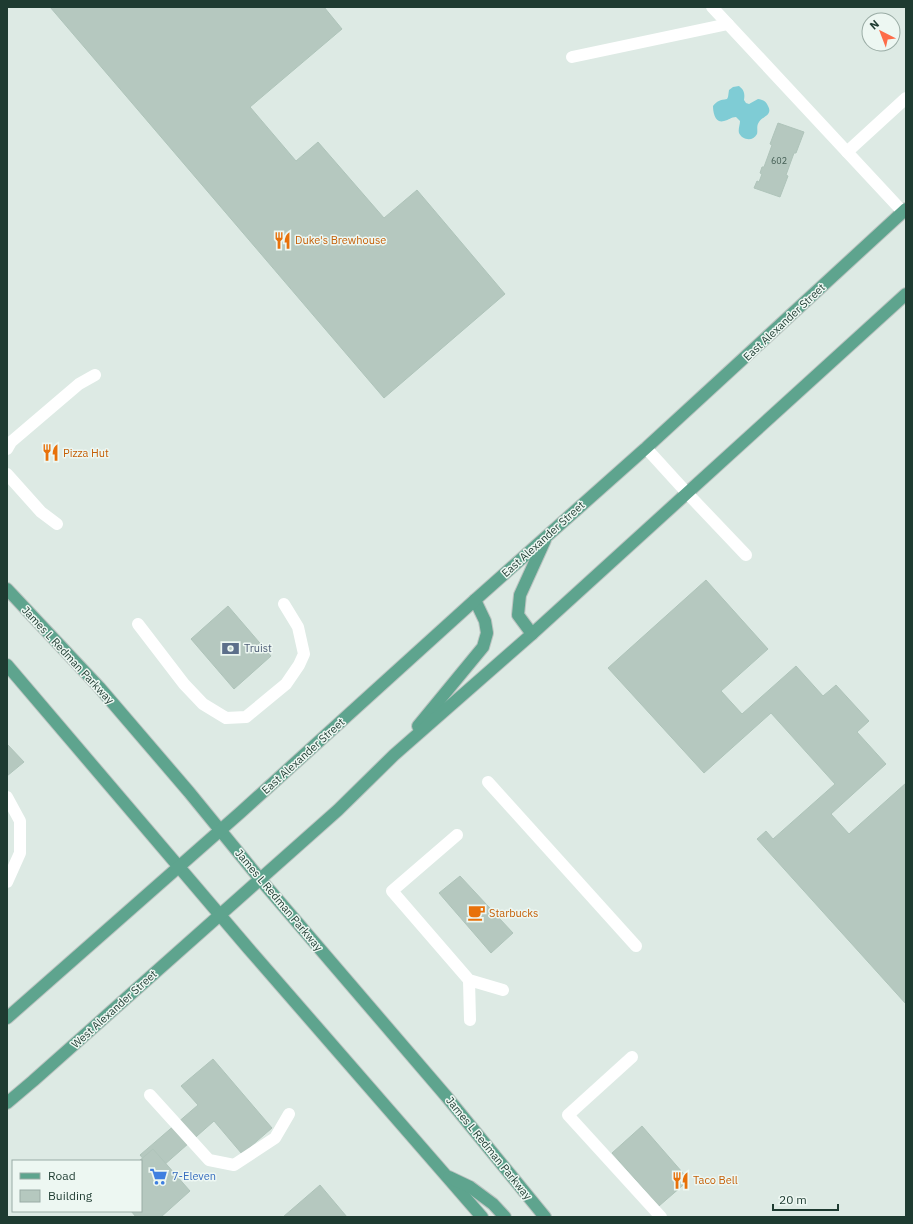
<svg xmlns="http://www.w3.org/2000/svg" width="913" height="1224" viewBox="0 0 913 1224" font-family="'IBM Plex Sans',sans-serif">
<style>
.water{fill:#7fccd5}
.building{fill:#b5c8bf;stroke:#afc4ba}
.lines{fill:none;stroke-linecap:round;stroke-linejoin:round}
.major-casing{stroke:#bcc4c1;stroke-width:14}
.minor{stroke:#fff;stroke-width:12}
.major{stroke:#5ea48e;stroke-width:12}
.labels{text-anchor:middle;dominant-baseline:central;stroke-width:3;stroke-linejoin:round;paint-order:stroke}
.number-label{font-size:9px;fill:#445e54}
.food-label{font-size:11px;fill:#c56008;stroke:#edf7f2;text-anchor:start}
.street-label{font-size:11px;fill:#1e3b31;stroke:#edf7f2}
.service-label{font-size:11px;fill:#4e5e75;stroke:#edf7f2;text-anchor:start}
.shop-label{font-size:11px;fill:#366cbe;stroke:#edf7f2;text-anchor:start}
</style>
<rect width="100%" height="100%" fill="#ddeae4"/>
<path class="water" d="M739 86C744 90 745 93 744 100L746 103 749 104 758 99C763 100 766 101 768 106 773 115 763 116 759 122 756 126 758 130 757 134 753 142 742 140 739 133 738 129 740 125 740 121L736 117C731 117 729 120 724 121 715 124 713 112 713 106 717 101 720 100 727 99L728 97 729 90 733 87Z"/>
<g class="building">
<path d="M50 7H324L342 29 250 107 296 161 318 142 384 218 417 190 505 294 384 398Z"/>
<path d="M778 123 804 132 796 153H794L786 175 788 176 780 197 754 188 757 181 759 182 762 174 760 173 762 167H764L772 145 770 144Z"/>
<path d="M706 580 768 649 721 691 742 714 796 666 823 696 836 685 869 721 857 732 886 764 831 814 849 834 906 783V1004L757 839 766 831 773 839 835 784 771 713 704 773 608 668Z"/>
<path d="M228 606 271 656 234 689 191 639Z"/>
<path d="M7 744 24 762 7 776Z"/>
<path d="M460 876 513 933 491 953 439 893Z"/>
<path d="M213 1059 272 1128 242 1154 214 1121 155 1173 140 1155 198 1105 181 1086Z"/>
<path d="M642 1126 689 1180 659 1206 612 1153Z"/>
<path d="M153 1149 190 1191 161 1217H136L131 1211H141V1161H139Z"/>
<path d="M320 1185 347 1217H283Z"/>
</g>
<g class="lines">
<defs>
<g id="major">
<path d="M7 589 99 687 189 792 260 879 446 1096 545 1217"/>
<path d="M532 634 518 615 520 595 545 540"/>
<path d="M7 665 248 948 482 1217"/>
<path d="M418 726 483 647 487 633 485 621 475 600"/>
<path d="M7 1018 241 812 475 600 646 448 906 209"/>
<path d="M7 1103 33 1081 338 810 394 755 532 634 906 294"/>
<path d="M449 1177 470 1187 493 1204 505 1217"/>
</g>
</defs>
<use href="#major" class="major-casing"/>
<g class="minor">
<path d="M712 7 903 212"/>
<path d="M572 57 728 24"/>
<path d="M847 152 906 98"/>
<path d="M646 448 687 493 746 555"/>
<path d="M7 449 11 442 79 384 95 375"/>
<path d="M7 474 41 512 57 524"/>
<path d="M138 624 184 684 203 704 226 718 246 717 286 684 299 665 304 654 298 627 284 604"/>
<path d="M488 782 636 946"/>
<path d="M7 797 20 821V853L7 882"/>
<path d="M457 835 392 891 469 980 503 990"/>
<path d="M469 980 470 1020"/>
<path d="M632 1057 568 1115 661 1217"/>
<path d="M150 1095 209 1160 234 1165 275 1138 289 1114"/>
</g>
<use href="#major" class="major"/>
</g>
<defs>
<symbol id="restaurant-bare" viewBox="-9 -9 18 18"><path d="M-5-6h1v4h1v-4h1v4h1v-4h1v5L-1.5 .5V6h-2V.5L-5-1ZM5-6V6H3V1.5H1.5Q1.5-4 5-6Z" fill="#e8710a" stroke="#edf7f2" stroke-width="2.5" paint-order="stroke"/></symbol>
<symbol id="bank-bare" viewBox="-9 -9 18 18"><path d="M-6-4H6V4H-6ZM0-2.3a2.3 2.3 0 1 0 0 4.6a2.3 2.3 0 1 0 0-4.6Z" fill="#5c6f8a" stroke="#edf7f2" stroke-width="2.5" paint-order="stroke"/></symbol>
<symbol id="cafe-bare" viewBox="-9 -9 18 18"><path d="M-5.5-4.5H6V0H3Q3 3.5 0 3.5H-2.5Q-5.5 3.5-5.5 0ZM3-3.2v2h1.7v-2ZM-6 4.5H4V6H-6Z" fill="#e8710a" stroke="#edf7f2" stroke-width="2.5" paint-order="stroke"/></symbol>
<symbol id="supermarket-bare" viewBox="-9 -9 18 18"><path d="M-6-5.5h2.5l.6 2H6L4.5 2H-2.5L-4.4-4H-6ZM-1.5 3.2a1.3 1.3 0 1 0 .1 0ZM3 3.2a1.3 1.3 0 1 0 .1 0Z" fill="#3f7fe0" stroke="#edf7f2" stroke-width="2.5" paint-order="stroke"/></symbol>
</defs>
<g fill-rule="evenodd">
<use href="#restaurant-bare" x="270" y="228" width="25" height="25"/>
<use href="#restaurant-bare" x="38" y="440" width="25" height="25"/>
<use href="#bank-bare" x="218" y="636" width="25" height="25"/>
<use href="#cafe-bare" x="464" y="900" width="25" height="25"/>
<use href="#supermarket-bare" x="146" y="1164" width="25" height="25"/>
<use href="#restaurant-bare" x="668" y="1168" width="25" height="25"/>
</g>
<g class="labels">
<g class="number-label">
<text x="779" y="160">602</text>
</g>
<g class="food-label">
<text x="295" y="240">Duke's Brewhouse</text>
<text x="63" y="453">Pizza Hut</text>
<text x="489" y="913">Starbucks</text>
<text x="693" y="1180">Taco Bell</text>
</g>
<g class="street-label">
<text transform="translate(784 322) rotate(-43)">East Alexander Street</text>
<text transform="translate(543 539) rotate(-42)">East Alexander Street</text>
<text transform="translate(68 655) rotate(47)">James L Redman Parkway</text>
<text transform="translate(303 756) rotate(-42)">East Alexander Street</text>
<text transform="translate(279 900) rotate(50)">James L Redman Parkway</text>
<text transform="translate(114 1009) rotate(-42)">West Alexander Street</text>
<text transform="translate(489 1148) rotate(51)">James L Redman Parkway</text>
</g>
<g class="service-label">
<text x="244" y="648">Truist</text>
</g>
<g class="shop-label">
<text x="172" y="1176">7-Eleven</text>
</g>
</g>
<rect width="913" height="1224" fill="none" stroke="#1e3b31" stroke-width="16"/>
<rect x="12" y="1160" width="130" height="52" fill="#edf7f2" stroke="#9aaca5"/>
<rect x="20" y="1173" width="20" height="6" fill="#5ea48e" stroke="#9aaca5"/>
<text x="48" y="1180" font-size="12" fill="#1e3b31">Road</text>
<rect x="20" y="1190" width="20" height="12" fill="#b5c8bf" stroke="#9aaca5"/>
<text x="48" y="1200" font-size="12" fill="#1e3b31">Building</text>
<g transform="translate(881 32) rotate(318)"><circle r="19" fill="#edf7f2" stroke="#9aaca5"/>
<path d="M0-3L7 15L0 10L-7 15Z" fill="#fd6c49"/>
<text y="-6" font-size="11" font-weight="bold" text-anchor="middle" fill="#1e3b31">N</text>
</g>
<path d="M773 1204v6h65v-6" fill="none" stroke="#1e3b31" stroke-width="2"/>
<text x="779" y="1204" font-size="12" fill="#1e3b31" stroke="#edf7f2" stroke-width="3" paint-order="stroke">20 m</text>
</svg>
